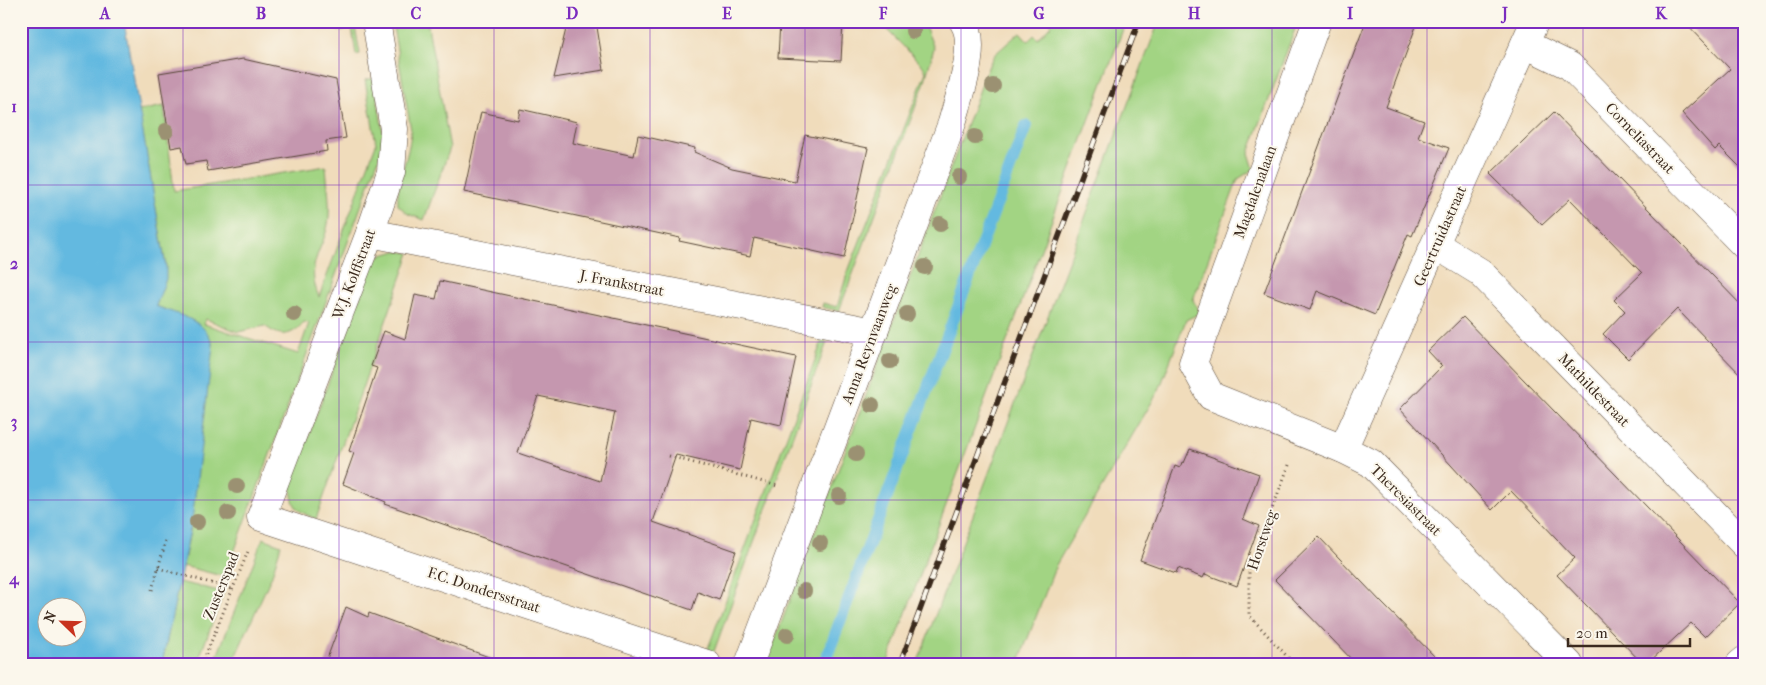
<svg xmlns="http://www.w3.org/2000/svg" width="1766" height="685" viewBox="0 0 1766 685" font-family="'IM FELL French Canon',serif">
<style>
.green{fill:#a2d483;stroke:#6e7f50;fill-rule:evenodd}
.water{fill:#64b9e0;stroke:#50727f;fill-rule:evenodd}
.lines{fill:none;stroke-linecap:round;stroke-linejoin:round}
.stream{stroke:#64b9e0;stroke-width:12}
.building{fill:#c597af;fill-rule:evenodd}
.minor-casing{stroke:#564536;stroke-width:29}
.path{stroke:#564536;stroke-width:3;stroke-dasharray:1 4;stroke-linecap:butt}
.minor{stroke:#fff;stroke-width:28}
.rail-casing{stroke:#3b2a1e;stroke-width:5.5}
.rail{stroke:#fbf7ec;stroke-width:4;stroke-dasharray:11;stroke-linecap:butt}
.tree{fill:#9b9172}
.grid{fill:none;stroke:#7b2cbf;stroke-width:1;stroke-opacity:0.55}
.labels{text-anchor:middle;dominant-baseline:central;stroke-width:4;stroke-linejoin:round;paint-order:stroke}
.street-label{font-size:15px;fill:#3b2a1e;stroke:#fbf7ec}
.neatline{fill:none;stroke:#7b2cbf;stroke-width:2}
.grid-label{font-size:16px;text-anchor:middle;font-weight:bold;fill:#7b2cbf}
</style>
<rect width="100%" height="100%" fill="#fbf7ec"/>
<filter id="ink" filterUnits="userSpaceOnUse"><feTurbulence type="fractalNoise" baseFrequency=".02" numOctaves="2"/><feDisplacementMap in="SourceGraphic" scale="10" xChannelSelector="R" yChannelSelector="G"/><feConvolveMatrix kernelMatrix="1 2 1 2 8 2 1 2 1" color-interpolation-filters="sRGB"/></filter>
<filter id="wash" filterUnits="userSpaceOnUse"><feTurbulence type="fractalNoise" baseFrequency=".0096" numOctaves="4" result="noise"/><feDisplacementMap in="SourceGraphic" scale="20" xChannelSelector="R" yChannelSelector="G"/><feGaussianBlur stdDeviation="1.12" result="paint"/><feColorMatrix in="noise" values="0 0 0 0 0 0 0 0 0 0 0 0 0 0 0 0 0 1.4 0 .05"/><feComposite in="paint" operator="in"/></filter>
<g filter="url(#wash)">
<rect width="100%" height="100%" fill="#f0dcbb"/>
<g class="green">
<path d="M336 21H354L360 54 356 55 352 28 338 31Z"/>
<path d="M392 21H427L450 148 424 220 408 214 398 205C396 177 410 158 411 130Z"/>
<path d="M878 21H923L934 48 924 84 839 311 822 307 823 303 837 307 847 274 926 72 923 66Z"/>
<path d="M1047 21H1126L887 664H766L989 65 994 55 1020 32 1028 41 1034 35 1038 39 1051 25Z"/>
<path d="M1159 21H1298L1249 153 1254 169 1238 179 1193 300 1200 313 1186 320 1159 390 1056 565 1018 664H917Z"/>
<path d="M374 78 383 132 381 152 229 566 225 575 222 576 183 566 192 521 197 323 156 306 166 267 139 111 164 106 174 191 326 166C327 182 330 200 329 216 327 248 303 261 319 297L376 144 365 80ZM206 319 238 332 265 326C280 338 291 337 304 322L309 323 298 354 204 324Z"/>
<path d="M396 251 410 253 316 519C295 510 292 507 291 484L370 269 379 256Z"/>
<path d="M822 341 827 342 713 654 707 651Z"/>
<path d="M263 538 281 545 272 575 232 664H214Z"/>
<path d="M179 582 224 592 197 664H162Z"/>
</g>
<path class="water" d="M21 21H124L166 267V279L156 306C178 315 208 320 213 346L192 521 162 664H21ZM48 608H78V638H48Z"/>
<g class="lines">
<path class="stream" d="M824 664 1026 126"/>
</g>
<g id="blocks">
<g class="building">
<path d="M568 21H596L604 70 554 78Z"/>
<path d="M780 21H843L841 61 778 58Z"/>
<path d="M1366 21H1418L1386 107 1424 121 1418 137 1449 148 1412 236 1408 234 1375 315 1317 291 1310 310 1264 293Z"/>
<path d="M1684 21H1745V172L1719 146 1715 150 1682 113 1730 69Z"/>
<path d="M243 59 336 80 346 138 326 141 327 151 208 171 206 161 186 164 182 146 171 148 159 73Z"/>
<path d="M520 109 577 122 573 143 634 156 638 135 695 148 694 152 732 168 795 181 805 135 868 148 844 258 754 238 750 256 679 241 680 238 464 192 481 112 518 120Z"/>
<path d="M1554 112 1745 309V379L1677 309 1628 359 1603 334 1625 311 1614 300 1642 273 1570 199 1542 225 1490 174Z"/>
<path d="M440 281 796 357 781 425 751 418 740 470 676 455 653 522 736 551 719 600 698 592 692 610 385 504 386 502 343 484 354 453 349 451 377 368 371 366 384 331 405 339 415 295 436 299ZM538 396 615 412 600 481 518 453Z"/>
<path d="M1463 317 1740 603 1705 637 1691 623 1647 664H1643L1557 575 1575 558 1539 520 1511 491 1492 510 1400 409 1442 366 1428 351Z"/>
<path d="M1190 449 1259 474 1243 519 1259 526 1237 586 1205 574 1203 578 1178 568 1176 573 1140 560 1175 466 1180 468 1182 462 1184 463Z"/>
<path d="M1319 537 1382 603 1442 664H1356L1275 580Z"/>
<path d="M346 607 368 617 369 613 497 660 496 664H325Z"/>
</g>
</g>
</g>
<g filter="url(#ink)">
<use href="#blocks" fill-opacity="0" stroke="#564536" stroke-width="1"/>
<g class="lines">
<defs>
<g id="minor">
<path d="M376 21 394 129 391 172 370 233 261 517 707 664"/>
<path d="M1317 21 1193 363 1211 396 1343 449 1371 463 1569 664"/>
<path d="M1525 44 1570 66 1745 246"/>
<path d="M370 233 874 332"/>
<path d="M1436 245 1480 272 1745 545"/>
<path d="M1343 449 1535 21"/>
<path d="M749 664 952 123C959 97 979 44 963 21"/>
<path d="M1740 664 1745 660"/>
</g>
</defs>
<use href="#minor" class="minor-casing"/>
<g class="path">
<path d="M669 456 778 486"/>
<path d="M1289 465 1249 569V615L1294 664"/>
<path d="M158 568 232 589"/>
<path d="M152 590 166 540"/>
<path d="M202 664 249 549"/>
</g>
<use href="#minor" class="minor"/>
<defs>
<path id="rail" d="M900 664 1139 21"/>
</defs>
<use href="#rail" class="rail-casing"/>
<use href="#rail" class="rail"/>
</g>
<g class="tree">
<circle cx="913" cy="31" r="8"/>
<circle cx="993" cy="86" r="8"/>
<circle cx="166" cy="131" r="8"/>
<circle cx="975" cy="137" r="8"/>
<circle cx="959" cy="177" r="8"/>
<circle cx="940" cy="224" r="8"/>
<circle cx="925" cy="267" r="8"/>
<circle cx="294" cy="314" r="8"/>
<circle cx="907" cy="314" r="8"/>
<circle cx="890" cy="361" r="8"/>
<circle cx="872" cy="405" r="8"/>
<circle cx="856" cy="454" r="8"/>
<circle cx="237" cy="486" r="8"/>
<circle cx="839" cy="496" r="8"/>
<circle cx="228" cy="513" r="8"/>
<circle cx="197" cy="522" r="8"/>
<circle cx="820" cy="543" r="8"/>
<circle cx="804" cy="591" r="8"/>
<circle cx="787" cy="635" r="8"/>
</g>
</g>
<path class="grid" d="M183 21V664M339 21V664M494 21V664M650 21V664M805 21V664M961 21V664M1116 21V664M1272 21V664M1427 21V664M1583 21V664M21 185H1745M21 342H1745M21 500H1745"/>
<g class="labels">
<g class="street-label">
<text transform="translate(1640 138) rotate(46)">Corneliastraat</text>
<text transform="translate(1255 192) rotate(-70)">Magdalenalaan</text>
<text transform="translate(1440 236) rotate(-66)">Geertruidastraat</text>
<text transform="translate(354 274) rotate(-69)">W.J. Kolffstraat</text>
<text transform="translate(622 283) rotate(11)">J. Frankstraat</text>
<text transform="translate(869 344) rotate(-69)">Anna Reynvaanweg</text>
<text transform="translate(1594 390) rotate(46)">Mathildestraat</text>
<text transform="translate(1406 500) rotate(45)">Theresiastraat</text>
<text transform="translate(1262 540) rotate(-71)">Horstweg</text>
<text transform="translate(221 586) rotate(-68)">Zusterspad</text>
<text transform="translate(484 590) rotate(18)">F.C. Dondersstraat</text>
</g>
</g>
<rect width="1766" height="685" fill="none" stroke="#fbf7ec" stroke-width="55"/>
<g transform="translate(62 622) rotate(293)"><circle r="24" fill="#fbf7ec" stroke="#aea59a"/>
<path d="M0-4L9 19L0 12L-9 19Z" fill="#c8321e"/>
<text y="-8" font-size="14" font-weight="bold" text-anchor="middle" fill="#3b2a1e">N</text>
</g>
<path d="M1568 638v8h122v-8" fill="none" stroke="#3b2a1e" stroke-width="2.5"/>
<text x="1576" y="638" font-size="15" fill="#3b2a1e" stroke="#fbf7ec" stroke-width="4" paint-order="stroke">20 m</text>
<rect x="28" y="28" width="1710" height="630" class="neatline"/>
<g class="grid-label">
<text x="105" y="19">A</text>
<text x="261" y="19">B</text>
<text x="416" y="19">C</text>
<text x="572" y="19">D</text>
<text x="727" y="19">E</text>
<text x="883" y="19">F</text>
<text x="1039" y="19">G</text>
<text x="1194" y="19">H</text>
<text x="1350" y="19">I</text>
<text x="1505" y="19">J</text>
<text x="1661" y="19">K</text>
<text x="14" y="112">1</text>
<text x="14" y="269">2</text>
<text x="14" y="427">3</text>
<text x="14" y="584">4</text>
</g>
</svg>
